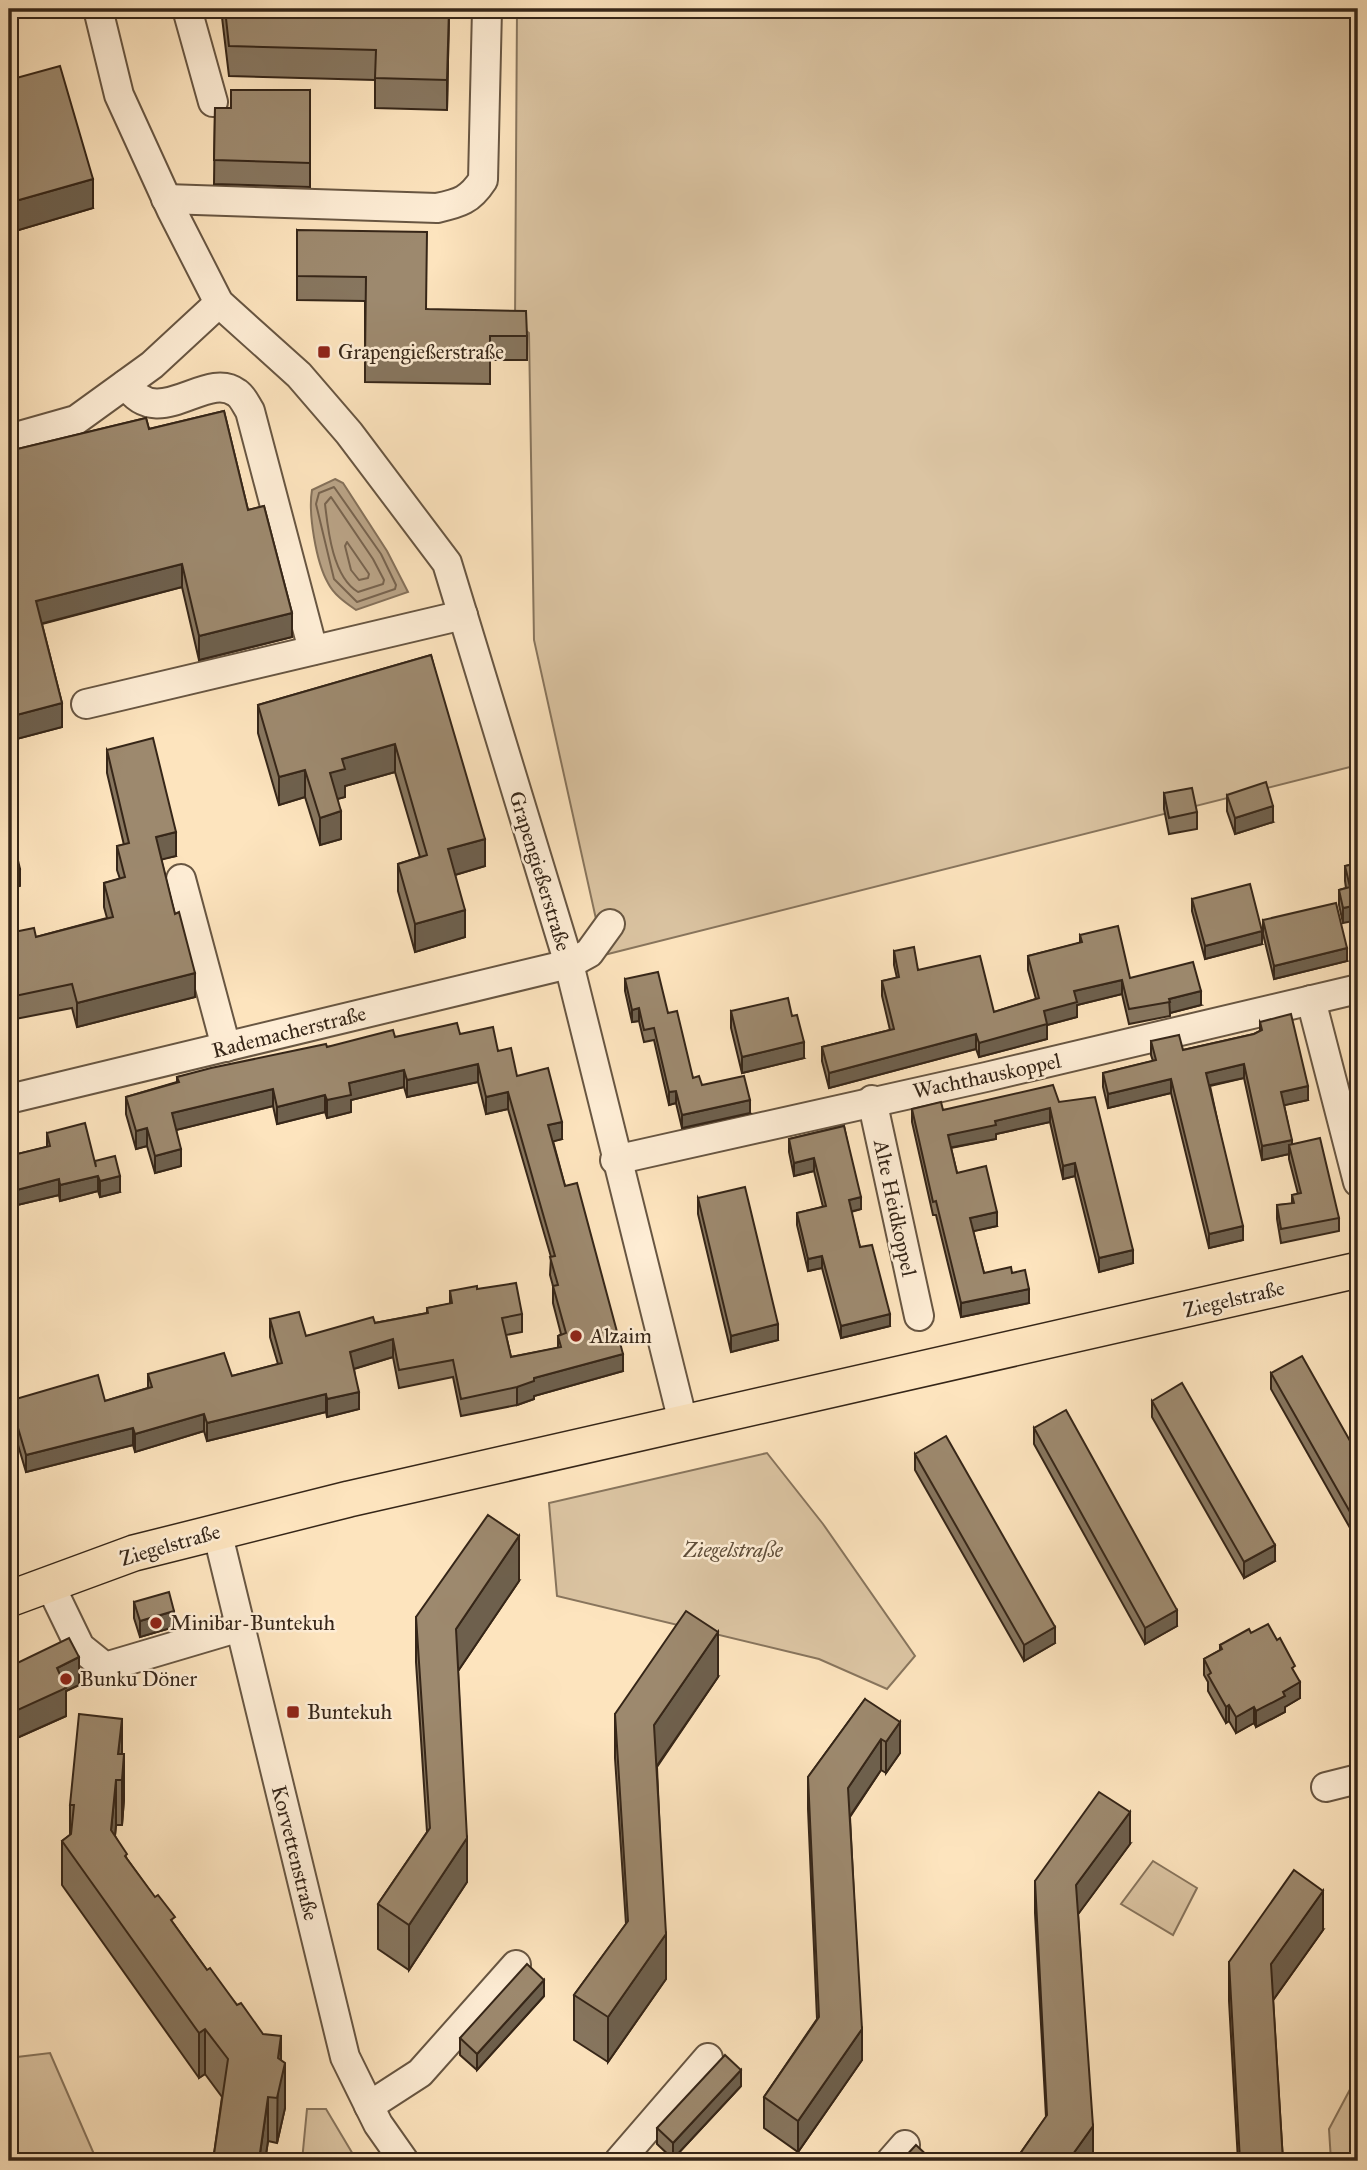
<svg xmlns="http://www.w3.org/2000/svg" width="1367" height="2170" viewBox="0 0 1367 2170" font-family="'IM FELL Great Primer',serif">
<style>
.green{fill:#dbc4a2;stroke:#88755d;stroke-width:2}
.water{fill:#b9a386;stroke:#85715a;stroke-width:2}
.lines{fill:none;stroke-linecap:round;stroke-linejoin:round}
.shore{stroke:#78644f;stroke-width:2}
.minor-casing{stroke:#685642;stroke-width:32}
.major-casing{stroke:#362618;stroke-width:38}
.minor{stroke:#feedd5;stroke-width:28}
.major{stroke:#fde4be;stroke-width:35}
.wall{fill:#87765f;stroke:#362618;stroke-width:2}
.shaded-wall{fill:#6e604d;stroke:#362618;stroke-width:2}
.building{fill:#9d896e;stroke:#362618;stroke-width:2}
.poi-dot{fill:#8f2418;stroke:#feedd5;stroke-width:2.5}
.labels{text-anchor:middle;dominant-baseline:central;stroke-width:5;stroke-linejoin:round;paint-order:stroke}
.poi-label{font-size:21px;fill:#362618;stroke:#feedd5;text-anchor:start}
.street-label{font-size:21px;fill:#362618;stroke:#feedd5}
.park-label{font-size:21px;font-style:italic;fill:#5f4e3a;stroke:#feedd5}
</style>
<rect width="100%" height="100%" fill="#fde4be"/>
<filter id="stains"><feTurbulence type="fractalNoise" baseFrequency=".00286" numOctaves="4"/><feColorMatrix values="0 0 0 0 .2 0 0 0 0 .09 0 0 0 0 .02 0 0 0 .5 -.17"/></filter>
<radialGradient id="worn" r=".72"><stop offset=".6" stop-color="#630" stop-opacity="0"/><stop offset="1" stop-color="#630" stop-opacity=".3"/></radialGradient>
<g class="green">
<path d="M517 9H1358V765L604 955 534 640 529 333 515 322Z"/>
<path d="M767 1453 823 1524 915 1656 887 1689 819 1659 557 1596 549 1503Z"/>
<path d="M1153 1861 1197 1888 1173 1935 1121 1904Z"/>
<path d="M50 2053 97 2161H9V2058Z"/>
<path d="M1355 2080 1358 2081V2161H1331L1329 2129Z"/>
<path d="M307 2109H326L357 2161H302Z"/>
</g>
<path class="water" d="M335 479 343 483 387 551 408 592 356 610C346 603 334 595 328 583 316 562 308 513 312 490Z"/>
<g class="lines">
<g class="shore">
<path d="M334 487 381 554 396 585 395 589 357 602 334 579 316 504 319 493Z"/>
<path d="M331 497 373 559 384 580 383 584 358 592C333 577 328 531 325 504Z"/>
<path d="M347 542 369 574 368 578 359 580 351 570 345 546Z"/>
</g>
<defs>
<g id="minor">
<path d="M98 9 119 95 172 211 219 303 299 375 349 433 447 563 569 964 683 1422"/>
<path d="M187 9 213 102"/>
<path d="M166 199 437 208C460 203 470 200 483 180L487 9"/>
<path d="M126 384C158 434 206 369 237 393 243 397 246 405 250 411L313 650"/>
<path d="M9 439 76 420 152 365 219 303"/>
<path d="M86 704 463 615"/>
<path d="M181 879 226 1047"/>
<path d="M1311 1000 1358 1182"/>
<path d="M9 1099 569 964 589 953 610 924"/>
<path d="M872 1100 919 1316"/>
<path d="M615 1160 986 1077 1358 989"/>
<path d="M217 1531 345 2057 378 2124 404 2161"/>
<path d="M49 1583 80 1647 105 1667 240 1627"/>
<path d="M1326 1787 1358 1779"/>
<path d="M369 2106 420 2073 516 1965"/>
<path d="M619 2161 708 2058"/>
<path d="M891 2161 905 2145"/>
</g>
<path id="major" d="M9 1599 134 1553 349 1499 1358 1270"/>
</defs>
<use href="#minor" class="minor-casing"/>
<use href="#major" class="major-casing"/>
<use href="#minor" class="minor"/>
<use href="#major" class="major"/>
</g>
<g class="wall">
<path d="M221 9H449L447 110 375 108V80L229 76Z"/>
<path d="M9 80 93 208 12 232 11 228Z"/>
<path d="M310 90V187L214 184 215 108H231Z"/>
<path d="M297 230 426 309 527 336V360H490V384L365 382V301L297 300Z"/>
<path d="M224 411 248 510 264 506 292 613V637L199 660 182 587 42 624 62 703V727L9 741V451L146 418 149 429Z"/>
<path d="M431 655 485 866 455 875 465 937 415 952 398 891V864L420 857 395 772 345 786V797L337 799 341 839 320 845 305 797 279 805 258 733V705Z"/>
<path d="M107 750 176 856 161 859 195 997 77 1027 72 1008 10 1020 9 1012V933L36 937 107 918 104 907V883L120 879 117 870V846L124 845 107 773Z"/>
<path d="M1164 793 1197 812V829L1169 834 1164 809Z"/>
<path d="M1227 795 1273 822 1235 834 1227 811Z"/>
<path d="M1358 863 1343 923 1339 905V890L1346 888 1345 881V866Z"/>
<path d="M1192 899 1262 944 1205 959 1192 911Z"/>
<path d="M1263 920 1347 961 1274 979 1263 934Z"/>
<path d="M1080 935 1130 978 1201 1005 1170 1013V1016L1129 1024 1122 994 1077 1005V1017L1047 1025V1039L979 1057 976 1049 829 1088 822 1061V1047L890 1030 882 996V981L897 978 894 965V951L918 970 994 1012 1036 999 1028 970V956L1080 943Z"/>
<path d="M625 979 668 1013 693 1078 702 1085 750 1113 682 1128 676 1103 669 1105 654 1040 644 1042 639 1021 632 1022 625 991Z"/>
<path d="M731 1011 804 1058 742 1073 731 1028Z"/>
<path d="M1260 1022 1308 1100 1284 1105 1292 1144 1339 1218V1231L1281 1243 1277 1219V1205L1292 1204V1195L1298 1194 1289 1159V1154L1262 1160 1244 1078 1210 1086 1243 1240 1209 1248 1171 1093 1108 1108 1103 1087V1073L1153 1061 1151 1055V1041L1183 1050 1254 1034 1260 1031Z"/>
<path d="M460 1034 498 1051 517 1076 562 1139 553 1141 565 1186 623 1371 534 1396V1399L517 1405 461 1416 453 1377 399 1388 393 1357 354 1369 359 1409 327 1417 326 1412 207 1441 204 1431 135 1452 133 1445 26 1472 18 1445 9 1448V1401H105L148 1388V1374L232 1376 278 1364 270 1337V1319L306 1336 427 1313V1308L450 1304V1291L477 1289 522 1314V1332L506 1335 511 1357 558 1348V1336L561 1334 553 1303V1286L550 1275 551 1257 508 1109 486 1114 478 1082 407 1097 404 1087 351 1100V1112L327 1118 325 1112 277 1124 273 1106 176 1130 181 1166 155 1173 147 1146 136 1149 126 1114V1097L177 1082V1077L327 1047 395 1037Z"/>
<path d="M1059 1102 1133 1263 1099 1272 1075 1176 1063 1179 1050 1122 996 1134V1139L951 1148 957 1173 997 1226 973 1231 984 1273H1012L1029 1303 961 1317 936 1215H933L912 1122V1109L943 1110Z"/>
<path d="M844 1126 861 1209 851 1212 860 1247 890 1326 841 1338 822 1268 808 1271 797 1225V1213L823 1207 814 1171 794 1176 789 1152V1139Z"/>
<path d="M47 1133 95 1161 120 1192 100 1197 98 1191 60 1201 59 1195 9 1207V1156L47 1147Z"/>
<path d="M698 1198 778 1340 731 1352 698 1214Z"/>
<path d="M1271 1373 1358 1455V1542L1271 1389Z"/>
<path d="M1152 1401 1275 1561 1244 1578 1152 1417Z"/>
<path d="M1034 1428 1177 1626 1145 1644 1034 1444Z"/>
<path d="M915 1454 1055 1643 1024 1661 915 1470Z"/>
<path d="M519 1581 458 1671 467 1882 409 1970 378 1949V1904L427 1832 416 1662V1617Z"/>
<path d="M134 1602 174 1627 140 1637 134 1618Z"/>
<path d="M1251 1633 1295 1675 1300 1698 1285 1707V1712L1256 1727 1254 1723 1236 1733 1229 1721 1226 1723 1208 1691V1682L1204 1675V1659L1220 1650V1645Z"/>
<path d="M9 1667 79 1685 66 1691V1716L10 1741V1752L9 1753Z"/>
<path d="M718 1677 657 1767 666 1979 608 2062 574 2040V1995L626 1924 615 1758V1714Z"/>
<path d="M865 1699 900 1753 886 1773 881 1770 850 1817 862 2060 798 2152 764 2128V2097L817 2019 808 1809V1777Z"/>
<path d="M122 1754 124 1799 122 1825H116L115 1836 127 1859 207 1970 237 2005 281 2060 285 2108 277 2143 268 2141 265 2161H213L222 2097 205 2074 199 2078 62 1885V1841L70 1835V1805Z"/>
<path d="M1130 1844 1078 1914 1093 2157 1090 2161H1015L1046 2117 1035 1913V1881Z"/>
<path d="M1323 1930 1273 2000 1283 2161H1238L1229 2001V1962Z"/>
<path d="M544 1996 477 2070 460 2055V2038Z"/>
<path d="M741 2086 673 2159 657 2144V2128Z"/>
</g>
<g class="shaded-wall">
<path d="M449 9 447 110V80Z"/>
<path d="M93 179V208L12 232V202Z"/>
<path d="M11 199V228L9 229V200Z"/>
<path d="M182 564V587L36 625V601Z"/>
<path d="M292 613V637L199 660V636Z"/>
<path d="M62 703V727L9 741V717Z"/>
<path d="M395 744V772L345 786V797L330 801V773L342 759Z"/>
<path d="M305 770V797L279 805V777Z"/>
<path d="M1273 806V822L1235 834V818Z"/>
<path d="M341 811V839L320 845V818Z"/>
<path d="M176 832V856L156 861V837Z"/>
<path d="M485 839V866L448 877V849Z"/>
<path d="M20 869V886L9 888V872Z"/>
<path d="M1358 905V920L1343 923V908Z"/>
<path d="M465 910V937L415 952V924Z"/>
<path d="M1262 931V944L1205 959V946Z"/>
<path d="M1347 948V961L1274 979V966Z"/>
<path d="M195 973V997L77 1027V1003Z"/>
<path d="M1122 980V994L1077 1005V1017L1047 1025V1039L979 1057V1043L1074 991Z"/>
<path d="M1201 991V1005L1170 1013 1169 999Z"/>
<path d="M639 1008V1021L632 1022V1010Z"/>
<path d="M976 1034V1049L829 1088V1073Z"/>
<path d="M804 1042V1058L742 1073V1057Z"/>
<path d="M478 1064V1082L407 1097V1080Z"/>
<path d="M1244 1064V1078L1206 1086V1073Z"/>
<path d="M404 1070V1087L351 1100V1112L327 1118V1100L349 1083Z"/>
<path d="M1171 1079V1093L1108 1108V1094Z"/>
<path d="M1308 1086V1100L1281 1106V1092Z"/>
<path d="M273 1089V1106L172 1131V1113Z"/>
<path d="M676 1091V1103L669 1105V1092Z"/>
<path d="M508 1092V1109L486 1114V1097Z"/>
<path d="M325 1095V1112L277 1124V1107Z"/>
<path d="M750 1100V1113L682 1128V1115Z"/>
<path d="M1050 1108V1122L996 1134V1139L948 1148V1135L995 1121Z"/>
<path d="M562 1122V1139L548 1143V1125Z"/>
<path d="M147 1128V1146L136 1149V1131Z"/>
<path d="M1292 1140V1154L1289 1145V1154L1262 1160V1146Z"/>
<path d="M181 1149V1166L155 1173V1156Z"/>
<path d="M814 1158V1171L794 1176V1163Z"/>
<path d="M1075 1163V1176L1063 1179V1166Z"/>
<path d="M98 1176V1191L60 1201V1185Z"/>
<path d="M120 1176V1192L100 1197V1181Z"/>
<path d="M59 1179V1195L9 1207V1192Z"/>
<path d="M861 1197V1209L849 1212V1200Z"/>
<path d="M997 1212V1226L970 1232V1218Z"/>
<path d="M1243 1226V1240L1209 1248V1234Z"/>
<path d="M1133 1250V1263L1099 1272V1258Z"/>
<path d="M822 1256V1268L808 1271V1259Z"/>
<path d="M1029 1289V1303L961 1317V1303Z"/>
<path d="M890 1314V1326L841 1338V1326Z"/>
<path d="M778 1324V1340L731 1352V1336Z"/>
<path d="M393 1339V1357L350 1370V1352Z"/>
<path d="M623 1354V1371L534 1396V1399L517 1405V1387L534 1378Z"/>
<path d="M359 1392V1409L327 1417V1399Z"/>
<path d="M326 1394V1412L207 1441V1423Z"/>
<path d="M204 1414V1431L135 1452V1434Z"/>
<path d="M18 1428V1445L9 1448V1430Z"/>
<path d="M133 1428V1445L26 1472V1455Z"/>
<path d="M519 1536V1581L456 1674V1629Z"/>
<path d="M1275 1545V1561L1244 1578V1562Z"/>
<path d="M1177 1610V1626L1145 1644V1628Z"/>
<path d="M174 1611V1627L140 1637V1621Z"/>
<path d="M1055 1627V1643L1024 1661V1645Z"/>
<path d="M718 1632V1677L654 1770V1725Z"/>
<path d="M79 1657V1685L66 1691V1716L10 1741V1752L9 1753V1714L57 1668Z"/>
<path d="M1300 1682V1698L1285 1707V1712L1256 1727V1711L1283 1692Z"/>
<path d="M1229 1705V1721L1226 1723V1707Z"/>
<path d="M1254 1707V1723L1236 1733V1717Z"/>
<path d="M122 1719V1764L118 1754Z"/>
<path d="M900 1722V1753L886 1773V1742Z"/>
<path d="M881 1739V1770L848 1819V1788Z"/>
<path d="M124 1754V1799L122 1825V1780Z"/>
<path d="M116 1780V1825L111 1875V1830Z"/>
<path d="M1130 1812V1844L1076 1917V1885Z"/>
<path d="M467 1838V1882L409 1970V1925Z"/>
<path d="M1323 1891V1930L1271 2003V1964Z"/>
<path d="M666 1934V1979L608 2062V2017Z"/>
<path d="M544 1980V1996L477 2070V2054Z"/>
<path d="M205 2029V2074L199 2078V2033Z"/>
<path d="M862 2029V2060L798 2152V2121Z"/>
<path d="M281 2036V2078L285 2063V2108L277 2143 278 2058Z"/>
<path d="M741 2070V2086L673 2159V2143Z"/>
<path d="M268 2097V2141L265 2161H259Z"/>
<path d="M1093 2126V2157L1090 2161H1068Z"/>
</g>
<g class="building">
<path d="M225 9H449L447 80 375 78 376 50 229 46Z"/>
<path d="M60 66 93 179 12 202 11 199 9 200V80Z"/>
<path d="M231 90H310V163L214 160 215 108H231Z"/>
<path d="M297 230 427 232 426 309 526 311 527 336H490V360L365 358 366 277 297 276Z"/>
<path d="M224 411 248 510 264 506 292 613 199 636 182 564 36 601 62 703 9 717V451L146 418 149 429Z"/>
<path d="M431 655 485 839 448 849 465 910 415 924 398 864 427 855 395 744 342 759 345 769 330 773 341 811 320 818 305 770 279 777 258 705Z"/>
<path d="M153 738 176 832 156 837 175 914 179 912 195 973 77 1003 72 984 10 997 9 988V933L34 928 36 937 113 917 104 883 125 877 117 846 129 843 107 750Z"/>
<path d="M1266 782 1273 806 1235 818 1227 795Z"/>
<path d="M1192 788 1197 812 1169 818 1164 793Z"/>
<path d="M9 822 20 869 9 872Z"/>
<path d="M1358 863V905L1343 908 1339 890 1350 887 1345 866Z"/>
<path d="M1250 884 1262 931 1205 946 1192 899Z"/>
<path d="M1336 903 1347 948 1274 966 1263 920Z"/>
<path d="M1118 926 1130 978 1193 962 1201 991 1169 999 1170 1002 1129 1009 1122 980 1074 991 1077 1002 1044 1011 1047 1024 979 1043 976 1034 829 1073 822 1047 894 1029 882 981 899 977 894 951 914 947 918 970 980 956 994 1012 1039 998 1028 956 1082 942 1080 935Z"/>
<path d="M658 972 668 1013 677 1011 693 1078 699 1076 702 1085 744 1076 750 1100 682 1115 676 1091 669 1092 654 1028 644 1030 639 1008 632 1010 625 979Z"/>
<path d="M788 998 792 1016 797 1015 804 1042 742 1057 731 1011Z"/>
<path d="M1291 1014 1308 1086 1281 1092 1292 1140 1262 1146 1244 1064 1206 1073 1243 1226 1209 1234 1171 1079 1108 1094 1103 1073 1156 1060 1151 1041 1179 1035 1183 1050 1254 1034 1262 1030 1260 1022Z"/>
<path d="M457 1023 460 1034 493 1027 498 1051 511 1048 517 1076 548 1068 562 1122 548 1125 565 1186 577 1183 623 1354 534 1378V1381L517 1387 461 1399 453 1360 399 1370 393 1339 350 1352 359 1392 327 1399 326 1394 207 1423 204 1414 135 1434 133 1428 26 1455 18 1428 9 1430V1401L98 1375 105 1401 152 1387 148 1374 224 1353 232 1376 282 1363 270 1319 299 1312 306 1336 373 1317 375 1323 428 1313 427 1308 452 1303 450 1291 477 1286V1289L516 1283 522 1314 502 1318 511 1357 561 1347 558 1336 566 1333 553 1286 558 1285 550 1257 555 1256 508 1092 486 1097 478 1064 407 1080 404 1070 349 1083 351 1095 327 1100 325 1095 277 1107 273 1089 172 1113 181 1149 155 1156 147 1128 136 1131 126 1097 179 1082 177 1077 211 1068 326 1044 327 1047 393 1030 395 1037Z"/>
<path d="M1053 1085 1059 1102 1095 1097 1133 1250 1099 1258 1075 1163 1063 1166 1050 1108 995 1121 996 1125 948 1135 957 1173 986 1166 997 1212 970 1218 984 1273 1011 1267 1012 1273 1025 1270 1029 1289 961 1303 936 1201 933 1202 912 1109 941 1102 943 1110Z"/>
<path d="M85 1123 96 1167 95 1161 115 1156 120 1176 100 1181 98 1176 60 1185 59 1179 9 1192V1156L50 1146 47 1133Z"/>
<path d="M844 1126 861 1197 849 1200 860 1247 872 1245 890 1314 841 1326 822 1256 808 1259 797 1213 826 1206 814 1158 794 1163 789 1139Z"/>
<path d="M1320 1138 1339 1218 1281 1229 1277 1205 1294 1203 1292 1195 1301 1193 1289 1145Z"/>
<path d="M745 1187 778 1324 731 1336 698 1198Z"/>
<path d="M1302 1356 1358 1455V1526L1271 1373Z"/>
<path d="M1182 1383 1275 1545 1244 1562 1152 1401Z"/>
<path d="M1066 1410 1177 1610 1145 1628 1034 1428Z"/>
<path d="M946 1436 1055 1627 1024 1645 915 1454Z"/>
<path d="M488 1515 519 1536 456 1629 467 1838 409 1925 378 1904 430 1828 416 1617Z"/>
<path d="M169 1592 174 1611 140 1621 134 1602Z"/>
<path d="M686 1611 718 1632 654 1725 666 1934 608 2017 574 1995 628 1921 615 1714Z"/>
<path d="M1268 1624 1277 1640 1280 1638 1295 1666 1292 1668 1300 1682 1283 1692 1285 1696 1256 1711 1254 1707 1236 1717 1229 1705 1226 1707 1208 1675 1211 1673 1204 1659 1222 1649 1220 1645 1249 1629 1251 1633Z"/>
<path d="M69 1638 79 1657 57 1668 66 1688 9 1714V1687L17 1683 9 1667Z"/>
<path d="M865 1699 900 1722 886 1742 881 1739 848 1788 862 2029 798 2121 764 2097 819 2017 808 1777Z"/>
<path d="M79 1714 122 1719 118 1754H124L122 1780H116L111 1830 127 1854 125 1856 155 1897 158 1895 175 1917 171 1920 207 1970 210 1968 237 2005 241 2003 263 2034 281 2036 278 2058 285 2063 277 2098 268 2097 259 2160H262V2161H213L228 2059 205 2029 199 2033 62 1841 71 1834 74 1805H70Z"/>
<path d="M1099 1792 1130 1812 1076 1885 1093 2126 1068 2161H1015L1047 2115 1035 1881Z"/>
<path d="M1294 1870 1323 1891 1271 1964 1283 2161H1240L1229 1962Z"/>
<path d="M527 1964 544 1980 477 2054 460 2038Z"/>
<path d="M725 2055 741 2070 673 2143 657 2128Z"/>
<path d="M916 2145 931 2159 928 2161H901Z"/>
</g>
<g class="poi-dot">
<rect x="317" y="345" width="14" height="14" rx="3.5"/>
<circle cx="576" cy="1336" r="7"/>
<circle cx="156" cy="1623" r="7"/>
<circle cx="66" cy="1679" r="7"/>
<rect x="286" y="1705" width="14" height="14" rx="3.5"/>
</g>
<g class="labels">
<g class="poi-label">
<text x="338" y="352">Grapengießerstraße</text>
<text x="590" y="1336">Alzaim</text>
<text x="170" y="1623">Minibar-Buntekuh</text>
<text x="80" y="1679">Bunku Döner</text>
<text x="307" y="1712">Buntekuh</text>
</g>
<g class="street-label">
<text transform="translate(540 871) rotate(73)">Grapengießerstraße</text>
<text transform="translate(289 1032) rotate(-14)">Rademacherstraße</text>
<text transform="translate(987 1076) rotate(-12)">Wachthauskoppel</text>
<text transform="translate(895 1208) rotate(78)">Alte Heidkoppel</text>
<text transform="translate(1234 1299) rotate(-13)">Ziegelstraße</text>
<text transform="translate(170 1545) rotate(-16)">Ziegelstraße</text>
<text transform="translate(295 1853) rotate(76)">Korvettenstraße</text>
</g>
<g class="park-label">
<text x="733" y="1550">Ziegelstraße</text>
</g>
</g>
<rect width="1367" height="2170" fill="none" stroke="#fde4be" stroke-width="35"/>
<rect x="10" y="10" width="1346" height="2149" fill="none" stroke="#362618" stroke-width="3.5"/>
<rect x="18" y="18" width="1332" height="2135" fill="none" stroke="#362618" stroke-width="2"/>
<rect width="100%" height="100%" filter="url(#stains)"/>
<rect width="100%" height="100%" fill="url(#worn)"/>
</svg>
